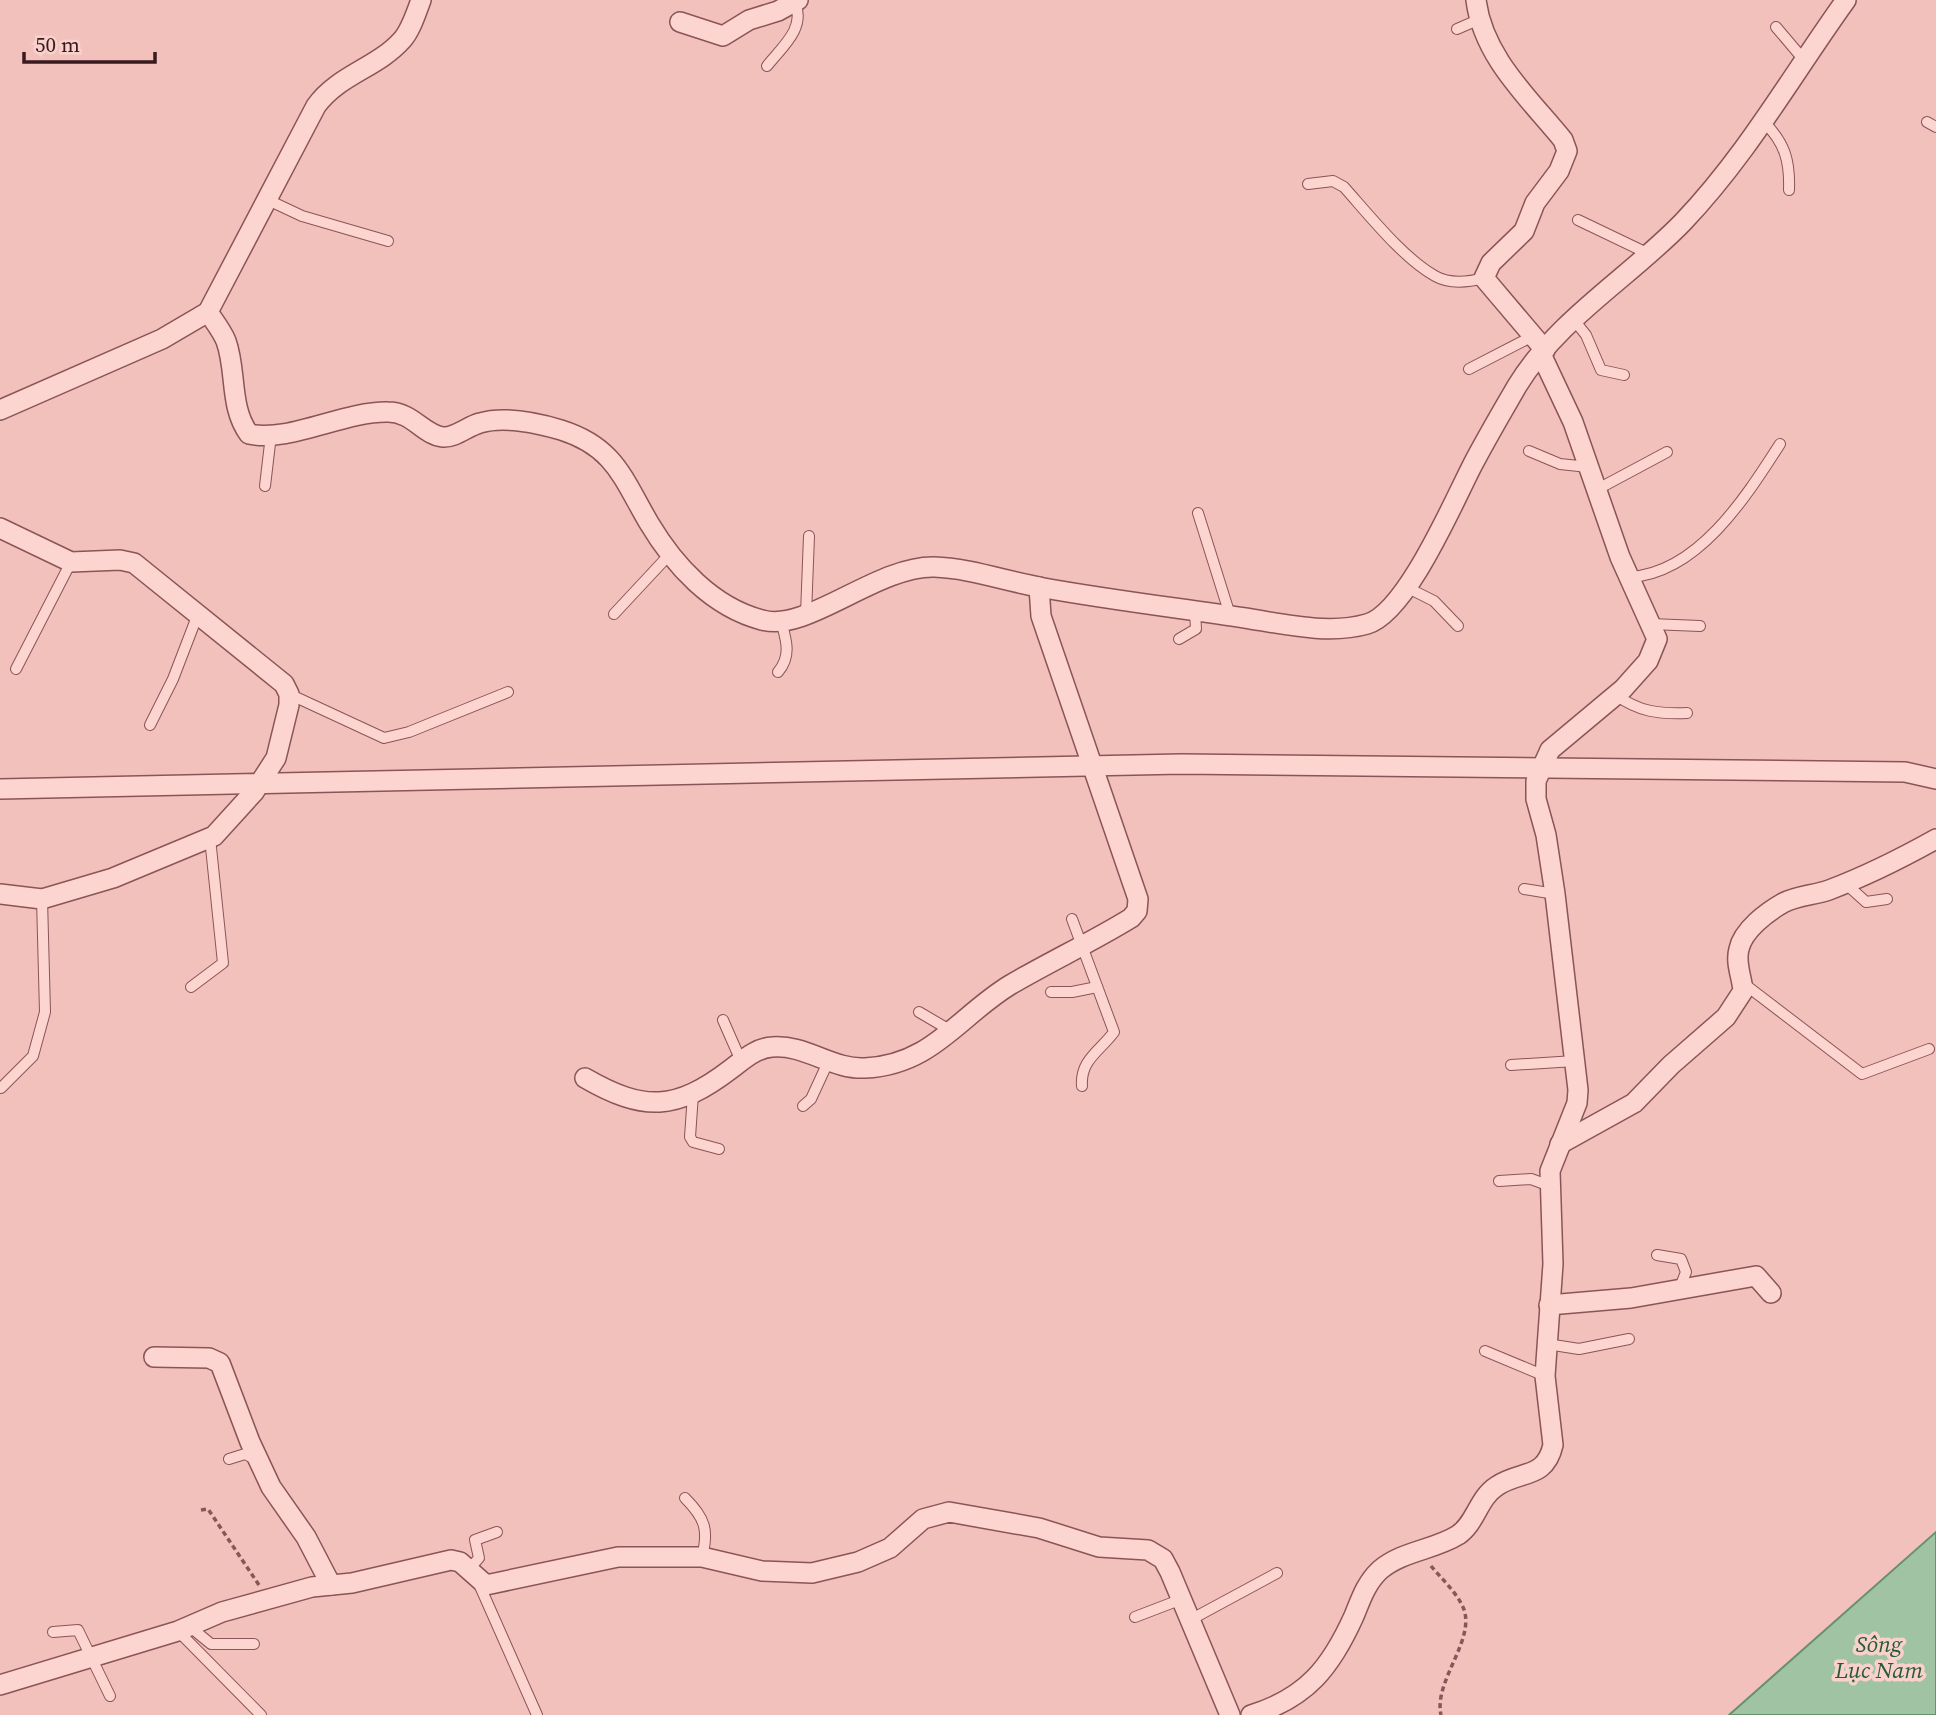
<svg xmlns="http://www.w3.org/2000/svg" width="1936" height="1715" viewBox="0 0 1936 1715" font-family="'Source Serif 4',serif">
<style>
.water{fill:#a0c3a4;stroke:#67916d;stroke-width:2}
.lines{fill:none;stroke-linecap:round;stroke-linejoin:round}
.service-casing{stroke:#8b5458;stroke-width:12}
.minor-casing{stroke:#8b5458;stroke-width:22}
.path{stroke:#8b5458;stroke-width:3.5;stroke-dasharray:5 3.5;stroke-linecap:butt}
.service{stroke:#fcd4d0;stroke-width:10}
.minor{stroke:#fcd4d0;stroke-width:19}
.labels{text-anchor:middle;dominant-baseline:central;stroke-width:7;stroke-linejoin:round;paint-order:stroke}
.water-label{font-size:23px;font-style:italic;fill:#285a38;stroke:#f9d1cc}
</style>
<rect width="100%" height="100%" fill="#f2c1bc"/>
<path class="water" d="M1936 1532V1715H1729Z"/>
<g class="lines">
<defs>
<g id="service">
<path d="M1776 27 1804 60"/>
<path d="M1457 29 1480 19"/>
<path d="M767 66C782 47 806 28 795 3"/>
<path d="M1764 122C1785 143 1790 161 1789 190"/>
<path d="M1927 122 1936 127"/>
<path d="M1308 184 1333 181 1344 187C1369 215 1403 258 1435 276 1449 284 1469 282 1484 278"/>
<path d="M268 200 302 216 388 241"/>
<path d="M1578 220 1649 254"/>
<path d="M1574 320 1586 335 1601 370 1624 375"/>
<path d="M1469 369 1533 336"/>
<path d="M1529 451 1560 464 1588 467"/>
<path d="M265 486 271 435"/>
<path d="M1596 490 1667 452"/>
<path d="M1198 513 1230 615"/>
<path d="M1630 577C1698 573 1746 497 1780 444"/>
<path d="M1406 587 1434 601 1458 626"/>
<path d="M614 614 669 555"/>
<path d="M806 614 809 536"/>
<path d="M1651 624 1700 626"/>
<path d="M1179 639 1196 629 1195 611"/>
<path d="M16 669 71 562"/>
<path d="M778 672C792 656 786 639 781 621"/>
<path d="M289 694 384 738 409 732 508 692"/>
<path d="M1616 695C1639 712 1659 714 1687 713"/>
<path d="M150 725 173 679 198 614"/>
<path d="M1845 883 1866 902 1887 899"/>
<path d="M1524 889 1555 894"/>
<path d="M1072 919 1114 1032C1100 1051 1080 1060 1082 1086"/>
<path d="M1743 983 1862 1074 1929 1049"/>
<path d="M191 987 223 963 210 838"/>
<path d="M1051 992H1072L1097 987"/>
<path d="M919 1012 953 1032"/>
<path d="M723 1020 741 1061"/>
<path d="M1511 1065 1575 1061"/>
<path d="M1 1088 33 1056 45 1012 42 899"/>
<path d="M693 1094 690 1137 693 1142 719 1149"/>
<path d="M803 1106 811 1099 829 1060"/>
<path d="M1499 1181 1531 1179 1550 1186"/>
<path d="M1657 1255 1681 1259 1686 1272 1679 1290"/>
<path d="M1547 1344 1579 1349 1629 1339"/>
<path d="M1485 1351 1545 1376"/>
<path d="M229 1459 245 1454 255 1459"/>
<path d="M685 1498C705 1518 709 1530 702 1557"/>
<path d="M469 1569 479 1558 475 1540 497 1532"/>
<path d="M479 1584 537 1715"/>
<path d="M1135 1617 1182 1599"/>
<path d="M1190 1620 1277 1573"/>
<path d="M189 1626 211 1644H254"/>
<path d="M178 1631 261 1715"/>
<path d="M53 1632 78 1630 110 1696"/>
</g>
<g id="minor">
<path d="M1476 0C1483 57 1529 98 1563 140L1567 151 1559 171 1535 203 1524 231 1491 263 1484 278 1545 350"/>
<path d="M680 22 723 36 749 20 778 11 798 0"/>
<path d="M208 312C214 321 222 331 226 341 237 371 229 407 249 434 289 443 344 411 388 412 413 412 423 435 443 437 455 438 468 426 480 423 504 416 538 423 561 430 615 447 623 479 649 523 674 565 712 607 762 620 807 633 876 566 934 567 970 568 1008 582 1044 588 1111 600 1178 608 1245 618 1283 624 1329 635 1367 624 1406 613 1453 503 1472 466 1486 439 1502 412 1517 386 1558 319 1630 277 1683 222 1747 155 1792 75 1846 0"/>
<path d="M0 410 162 339 208 312 316 106C338 75 377 68 402 40 411 30 416 13 421 0"/>
<path d="M0 528 71 562 120 560 134 563 284 684 289 694V705L276 758 254 792 214 836 113 878 42 899 0 894"/>
<path d="M0 789 1181 764 1905 772 1936 779"/>
<path d="M585 1078C644 1112 676 1111 731 1069 743 1060 756 1048 772 1047 805 1044 833 1070 865 1068 932 1065 959 1016 1010 985 1049 962 1092 942 1131 918L1137 911 1138 899 1041 616 1039 587"/>
<path d="M1560 1144 1634 1103 1671 1065 1726 1017 1743 991C1742 977 1735 963 1739 949 1743 930 1767 912 1783 903 1796 896 1815 895 1829 890 1866 876 1902 858 1936 839"/>
<path d="M1549 1305 1631 1298 1756 1276 1771 1293"/>
<path d="M154 1357 209 1358 220 1363 250 1442 271 1487 306 1537 331 1585"/>
<path d="M0 1685 178 1631 222 1612 312 1587 352 1583 451 1560 460 1562 486 1585 618 1557H702L762 1571 812 1573 858 1562 890 1548 923 1519 949 1512 1039 1528 1099 1547 1148 1550 1163 1559 1170 1572 1230 1715"/>
<path d="M1251 1715C1307 1698 1331 1667 1354 1616 1361 1599 1366 1583 1380 1570 1402 1551 1434 1550 1458 1535 1476 1523 1478 1498 1497 1486 1520 1470 1545 1480 1553 1445L1545 1376 1553 1264 1550 1171 1577 1103 1578 1090 1555 894 1546 835 1536 799V781L1550 750 1623 689 1648 661 1657 639 1620 557 1573 422 1541 354"/>
</g>
</defs>
<use href="#service" class="service-casing"/>
<use href="#minor" class="minor-casing"/>
<g class="path">
<path d="M201 1510 208 1509 259 1585"/>
<path d="M1431 1566C1441 1578 1455 1591 1462 1605 1479 1637 1433 1680 1441 1715"/>
</g>
<use href="#service" class="service"/>
<use href="#minor" class="minor"/>
</g>
<g class="labels">
<g class="water-label">
<text x="1879" y="1644">Sông<tspan x="1879" dy="26">Lục Nam</tspan></text>
</g>
</g>
<path d="M24 52v10h131v-10" fill="none" stroke="#391a1e" stroke-width="3.5"/>
<text x="35" y="52" font-size="21" fill="#391a1e" stroke="#f9d1cc" stroke-width="5" paint-order="stroke">50 m</text>
</svg>
